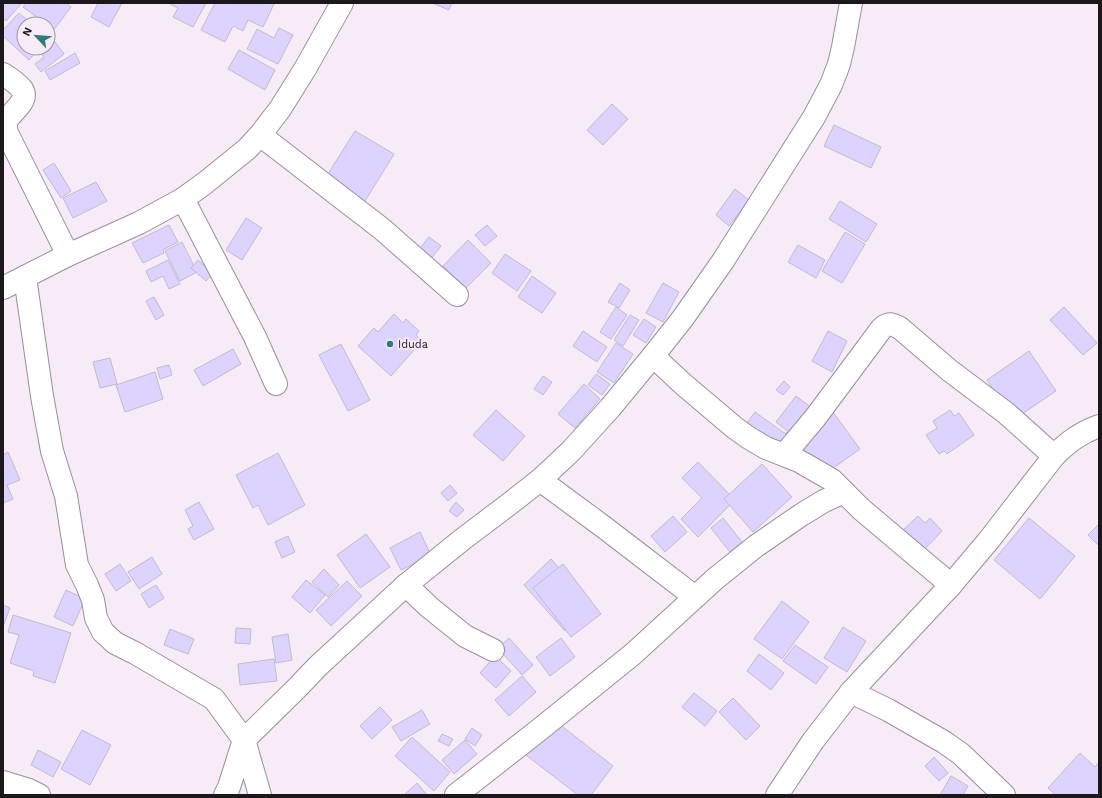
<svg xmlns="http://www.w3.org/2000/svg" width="1102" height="798" viewBox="0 0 1102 798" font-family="'Work Sans',sans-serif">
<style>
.building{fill:#ded3fe;stroke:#c0bccb}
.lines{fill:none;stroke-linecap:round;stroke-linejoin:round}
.minor-casing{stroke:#998f9b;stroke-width:24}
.minor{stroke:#fff;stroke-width:22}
.poi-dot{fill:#327b7d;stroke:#f6ebf7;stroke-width:1.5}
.labels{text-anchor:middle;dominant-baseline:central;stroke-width:4;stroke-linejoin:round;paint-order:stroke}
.poi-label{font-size:11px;fill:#1b171b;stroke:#f6ebf7;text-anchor:start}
</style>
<rect width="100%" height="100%" fill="#f6ebf7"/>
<g class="building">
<path d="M3 3H22L6 21 3 18Z"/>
<path d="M26 3H66L71 7 50 35 48 33V24H40L42 21 23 7Z"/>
<path d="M98 3H122L109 27 91 17Z"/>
<path d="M170 3H206L193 27 173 17 178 8 170 4Z"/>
<path d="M215 3H273L274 4 263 27 248 20 243 31 233 26 225 42 201 30Z"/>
<path d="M432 3H452L449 10Z"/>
<path d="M19 13 32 24H24V48H39L29 60 3 36V30Z"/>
<path d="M279 28 293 35 278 64 247 49 257 29 274 38Z"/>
<path d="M55 42 64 54 41 72 35 64 44 57 41 53Z"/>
<path d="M239 50 275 70 265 90 228 69Z"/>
<path d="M75 53 80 63 50 80 45 71Z"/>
<path d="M612 104 628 119 603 145 587 130Z"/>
<path d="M834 125 881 147 871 168 824 146Z"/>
<path d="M355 131 394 154 365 201 326 177Z"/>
<path d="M54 163 71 191 61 198 43 170Z"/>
<path d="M96 182 107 201 73 218 63 198Z"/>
<path d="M735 189 749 200 729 226 716 215Z"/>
<path d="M840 201 877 224 866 242 829 219Z"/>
<path d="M246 218 262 228 242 260 226 250Z"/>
<path d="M169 225 178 242 163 250 164 253 143 263 132 243Z"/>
<path d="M487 225 497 236 485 246 475 235Z"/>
<path d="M845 232 865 244 842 283 822 271Z"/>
<path d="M429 237 441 246 429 261 417 252Z"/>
<path d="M468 240 491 263 466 288 443 266Z"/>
<path d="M182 242 197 272 180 281 165 251Z"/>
<path d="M798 245 825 260 816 278 788 262Z"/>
<path d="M505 254 531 271 517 291 492 273Z"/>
<path d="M168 260 180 284 169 289 163 276 151 282 146 271Z"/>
<path d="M198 260 213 273 206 281 191 268Z"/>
<path d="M532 276 556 293 542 313 518 297Z"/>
<path d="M620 283 630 290 619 308 608 302Z"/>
<path d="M663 283 679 292 663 322 646 313Z"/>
<path d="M154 297 164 315 156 320 146 301Z"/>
<path d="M616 307 627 315 611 339 600 332Z"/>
<path d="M1064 307 1097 343 1083 355 1050 320Z"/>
<path d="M394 314 403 323 406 319 419 331 416 335 422 341 391 376 358 346 374 328 378 332Z"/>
<path d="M630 315 639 320 623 346 614 340Z"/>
<path d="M644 319 656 327 646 343 633 335Z"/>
<path d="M583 331 607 347 597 362 573 346Z"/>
<path d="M828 331 847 341 832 372 812 361Z"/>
<path d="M616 343 633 354 614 383 597 372Z"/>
<path d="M341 344 370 400 348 411 319 355Z"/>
<path d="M233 349 241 364 203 386 194 370Z"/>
<path d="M1029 351 1056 391 1013 420 987 380Z"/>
<path d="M110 358 117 384 100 388 93 362Z"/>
<path d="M169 365 172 375 160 379 157 368Z"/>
<path d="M155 372 163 399 125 412 116 385Z"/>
<path d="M596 374 610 384 602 395 588 385Z"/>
<path d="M543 376 552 382 543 395 534 389Z"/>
<path d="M784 381 790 387 783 395 776 390Z"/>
<path d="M584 384 600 399 575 428 558 414Z"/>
<path d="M796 396 813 409 792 435 776 422Z"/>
<path d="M827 404 860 449 815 481 783 435Z"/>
<path d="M496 410 525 436 503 461 473 435Z"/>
<path d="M950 410 954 416 959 413 974 435 947 454 944 451 939 454 926 435 937 428 933 421Z"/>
<path d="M755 412 787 435 777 449 744 427Z"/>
<path d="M8 452 20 480 7 485 13 499 3 503V455Z"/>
<path d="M278 453 305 505 268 525 258 505 253 508 236 475Z"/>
<path d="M698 462 735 500 698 537 681 519 702 498 682 478Z"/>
<path d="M762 464 792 497 753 532 724 499Z"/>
<path d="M450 485 457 493 448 501 441 493Z"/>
<path d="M199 502 214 529 194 540 188 529 193 526 185 510Z"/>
<path d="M456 502 464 510 457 517 449 511Z"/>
<path d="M673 516 687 532 665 552 651 536Z"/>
<path d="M918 516 925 523 930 518 942 531 920 554 900 533Z"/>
<path d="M723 518 742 542 730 552 711 528Z"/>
<path d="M1029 518 1075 556 1040 599 994 560Z"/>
<path d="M1098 525 1099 526V546L1088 535Z"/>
<path d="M420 532 431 555 401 570 390 548Z"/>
<path d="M366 534 390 567 360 588 337 555Z"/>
<path d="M288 536 295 552 282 558 275 542Z"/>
<path d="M152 557 162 574 139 589 128 572Z"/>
<path d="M551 559 593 606 565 631 524 585Z"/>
<path d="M120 564 131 581 116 591 105 574Z"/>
<path d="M563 564 601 614 571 637 533 588Z"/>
<path d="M324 569 339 585 328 597 312 582Z"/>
<path d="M306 580 325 595 310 613 292 597Z"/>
<path d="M347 581 362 596 331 626 316 610Z"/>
<path d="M156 585 164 598 149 608 141 594Z"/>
<path d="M66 590 85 599 73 626 54 617Z"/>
<path d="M782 601 809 622 782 659 754 639Z"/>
<path d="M3 605 10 608 4 624 3 623Z"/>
<path d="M13 615 71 633 55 683 33 676 34 671 10 663 19 635 8 632Z"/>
<path d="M843 627 866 641 847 672 824 658Z"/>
<path d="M236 628 251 629 250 644 235 643Z"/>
<path d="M170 629 194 639 188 654 164 645Z"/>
<path d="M288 634 292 660 276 663 272 637Z"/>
<path d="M509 638 533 665 522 675 498 648Z"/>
<path d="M561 638 575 657 550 676 536 657Z"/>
<path d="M795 645 828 667 816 684 783 661Z"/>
<path d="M759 654 784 673 771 690 747 671Z"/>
<path d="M495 656 511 671 496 688 480 673Z"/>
<path d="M274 659 277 681 240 685 238 664Z"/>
<path d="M522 676 536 692 509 716 495 700Z"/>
<path d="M694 693 717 711 705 726 682 707Z"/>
<path d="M733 698 760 726 746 740 719 712Z"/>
<path d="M380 707 392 720 372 739 360 726Z"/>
<path d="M422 710 430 724 401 741 392 727Z"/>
<path d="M554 720 613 766 591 795H578L526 755Z"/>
<path d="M472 728 482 735 475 746 465 739Z"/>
<path d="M82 730 111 745 90 785 61 769Z"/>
<path d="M442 734 453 739 449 746 438 741Z"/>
<path d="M412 737 450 772 434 791 395 756Z"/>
<path d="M465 740 477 754 454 774 442 760Z"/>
<path d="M38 750 61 762 53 777 31 765Z"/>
<path d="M1080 753 1095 767 1099 762V795H1056L1048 788Z"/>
<path d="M934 757 948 773 939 781 925 766Z"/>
<path d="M951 776 968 786 963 795H940Z"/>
<path d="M417 783 427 795H404Z"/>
</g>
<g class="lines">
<defs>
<g id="minor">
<path d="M3 74C9 78 16 82 21 88 31 100 12 111 7 120 5 124 6 129 7 133L68 255"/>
<path d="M260 135 382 229 457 295"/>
<path d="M183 199 255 337 276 384"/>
<path d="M25 277 42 396 52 451 66 496 77 565 87 585 93 600 96 618 103 632 115 643 135 653 214 699 244 740 260 795"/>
<path d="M3 288 68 255 139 223 183 199 205 183 247 149 260 135 280 109 305 69 342 3"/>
<path d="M653 356 683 384 735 428 749 438 766 448 799 461 832 480 861 509 951 585"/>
<path d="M784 455 815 418 882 328C889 322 892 324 900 328L949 370 1006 413 1054 456"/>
<path d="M540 480 605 528 695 597"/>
<path d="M406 585 429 607 465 636 493 650"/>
<path d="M851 692 888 710 944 742 961 754 1004 795"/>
<path d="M3 782 29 790 39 795"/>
<path d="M225 795 229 787 244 740 297 688 318 666 406 585 463 539 508 505 540 480 571 451 610 408 653 356 683 318 723 261 814 117 831 85 839 64 843 47 851 3"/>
<path d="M456 795 539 730 633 654 715 579 756 546 801 515 824 501 844 492"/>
<path d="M777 795 813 741 851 692 951 585 989 540 1054 456C1068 442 1080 433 1099 426"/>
</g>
</defs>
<use href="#minor" class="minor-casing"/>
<use href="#minor" class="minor"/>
</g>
<circle class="poi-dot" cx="390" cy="344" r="4"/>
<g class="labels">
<g class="poi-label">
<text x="398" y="344">Iduda</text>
</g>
</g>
<rect width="1102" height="798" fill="none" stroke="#1b171b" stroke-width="8"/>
<g transform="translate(36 36) rotate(296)"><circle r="19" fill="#f6ebf7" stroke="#9e969f"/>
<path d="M0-3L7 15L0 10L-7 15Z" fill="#327b7d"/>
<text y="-6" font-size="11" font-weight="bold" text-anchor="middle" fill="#1b171b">N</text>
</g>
</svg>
